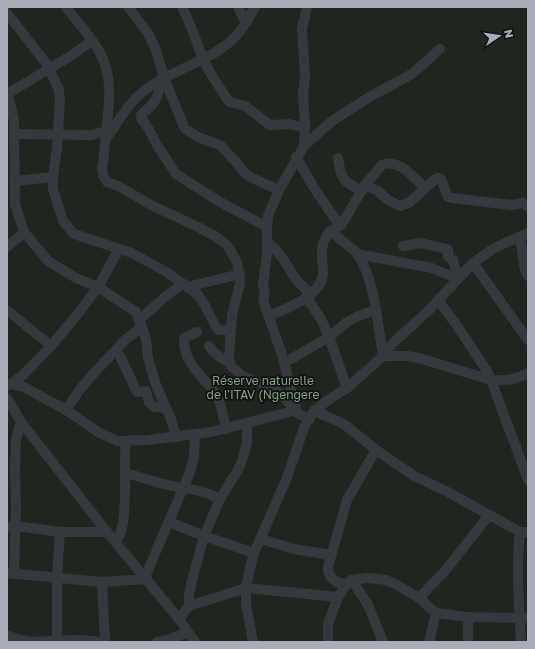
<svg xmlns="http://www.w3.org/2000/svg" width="535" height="649" viewBox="0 0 535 649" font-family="'Golos Text',sans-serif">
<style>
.green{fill:#1e261f}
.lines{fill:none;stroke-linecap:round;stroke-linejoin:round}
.minor{stroke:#37383d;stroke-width:10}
.labels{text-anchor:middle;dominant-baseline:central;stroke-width:3.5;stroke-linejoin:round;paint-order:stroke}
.park-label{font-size:12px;fill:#7fa381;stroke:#111113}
</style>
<rect width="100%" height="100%" fill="#161618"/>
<rect class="green" x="7" y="7" width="521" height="635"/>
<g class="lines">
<g class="minor">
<path d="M66 7C77 22 90 35 99 51 114 77 109 104 106 132 105 145 104 157 102 169L103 175 107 182 118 186 151 205 200 228 215 236 227 245 237 262 240 283 232 315 229 356 231 366 242 376 273 388 282 395 290 404 293 411"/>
<path d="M128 7 148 33 156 50 164 78 185 129 200 138 220 145 236 162 242 170 250 177 279 190"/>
<path d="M182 7C191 24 196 41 203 59 209 73 219 86 227 99L230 102 245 106 270 125 289 124 305 128"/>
<path d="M238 7 246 23"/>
<path d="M7 13 45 62 54 79 59 90 60 101 57 148 53 177V189L63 221 74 234 132 253 168 273 198 295 204 304 216 327 219 330H231"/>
<path d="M164 78 156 99 151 106 141 115V118L148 128 157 145 176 174 220 202 267 227"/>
<path d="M7 94 11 106 14 121 15 204 24 232 48 261 76 278 98 287 136 312 146 339 148 358 156 385 171 419 176 437"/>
<path d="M7 94 69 57 92 41"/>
<path d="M14 134 92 135 106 131"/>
<path d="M107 138C118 121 129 102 145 90 171 70 213 60 235 37 243 29 249 18 255 7"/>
<path d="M304 146 305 123 303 95 305 75 302 29 307 7"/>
<path d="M296 157 316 191 340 226"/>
<path d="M338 158C341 180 343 181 362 191"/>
<path d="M15 181 53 177"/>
<path d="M365 185 378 191 388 200 400 206 410 202 434 180 438 178 441 179 448 197 452 198 511 205 523 203 528 206"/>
<path d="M330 231C338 238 352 247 358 255 375 280 378 327 383 356"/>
<path d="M520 237 525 270 528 276"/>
<path d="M267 242C279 251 286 263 293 275 298 282 304 288 310 294"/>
<path d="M403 246 421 243 447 249 448 250V257L453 260 458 279"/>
<path d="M7 247 24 232"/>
<path d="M357 254 432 268 458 279"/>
<path d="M473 263 528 340"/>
<path d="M187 287 240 274"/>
<path d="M307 298 321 319 329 337 347 388"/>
<path d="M438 300 458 327 487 371 491 380 528 480"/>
<path d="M7 310 51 346"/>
<path d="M268 316C286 309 322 296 323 273 323 260 319 249 326 237 329 230 337 229 342 224L365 185 382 165C399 158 414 178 425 188"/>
<path d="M139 320C154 308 167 292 184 284"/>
<path d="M197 332 184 338C183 363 202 375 215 393 222 403 223 417 226 429"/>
<path d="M209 346C215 354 221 359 230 363"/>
<path d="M116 351 120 356 137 392 146 391 149 402 154 407 166 408"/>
<path d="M383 356 395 341 427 312 473 263 494 248 528 233"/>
<path d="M284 363 329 337 347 322 356 317 375 310"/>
<path d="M11 384 23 375 51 346 77 315 98 287 119 249"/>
<path d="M7 386 11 384 24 387 66 410 98 432 117 441 148 440 211 432 293 411 310 419"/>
<path d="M7 398 21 422 107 532 179 619 195 642"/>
<path d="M296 408 281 352 263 300 265 293 263 284 267 254V227L268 216 279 190 304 146 332 121 371 96 412 74 440 49"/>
<path d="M66 410 81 388 94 373 125 340 142 327"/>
<path d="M314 411 344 424 376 450 414 476 446 491 520 532H528"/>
<path d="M125 473C138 476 151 481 164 484 183 489 203 489 220 499"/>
<path d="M169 522 204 536 254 553"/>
<path d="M7 527 16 526 60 532H107"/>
<path d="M520 532C516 569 519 605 521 642"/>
<path d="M261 539 294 549 331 555"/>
<path d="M116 542C118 538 121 533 122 528 128 499 123 470 126 441"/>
<path d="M7 573 102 582 147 579"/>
<path d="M14 574 16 510 15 470 16 439 21 422"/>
<path d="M145 577 190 472 194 457 195 435"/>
<path d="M352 580 368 605 383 642"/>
<path d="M102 582 105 642"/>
<path d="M347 584C337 585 327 577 328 567L347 500 376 450"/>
<path d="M419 598 445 571 489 515"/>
<path d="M189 606 246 588 338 597"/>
<path d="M468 617V642"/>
<path d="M179 619 189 606V595L192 580 204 536 220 499 238 470 243 458 247 442V424"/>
<path d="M7 635C28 646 51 640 74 640 83 640 93 641 102 642"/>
<path d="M57 640V577L60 532"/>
<path d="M157 642 170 639 188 632"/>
<path d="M253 642 246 604V588L249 572 254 553 286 480 305 425 314 411 328 400 347 388 383 356H407L419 358 491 380C505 381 516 380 528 373"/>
<path d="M328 642V624L338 597 347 584 352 580 367 578 386 580 397 585 419 598 436 613 468 617 528 618"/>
<path d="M429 642 436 613"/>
</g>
</g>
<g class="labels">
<g class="park-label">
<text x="263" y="380">Réserve naturelle<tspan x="263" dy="14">de l'ITAV (Ngengere</tspan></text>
</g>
</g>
<rect width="535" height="649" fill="none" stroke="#a8adb8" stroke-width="16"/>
<g transform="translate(499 36) rotate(77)" stroke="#111113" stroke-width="3" paint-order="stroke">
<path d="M0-3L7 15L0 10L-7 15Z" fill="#a8adb8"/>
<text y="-6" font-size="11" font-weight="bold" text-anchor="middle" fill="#a8adb8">N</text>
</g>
</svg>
